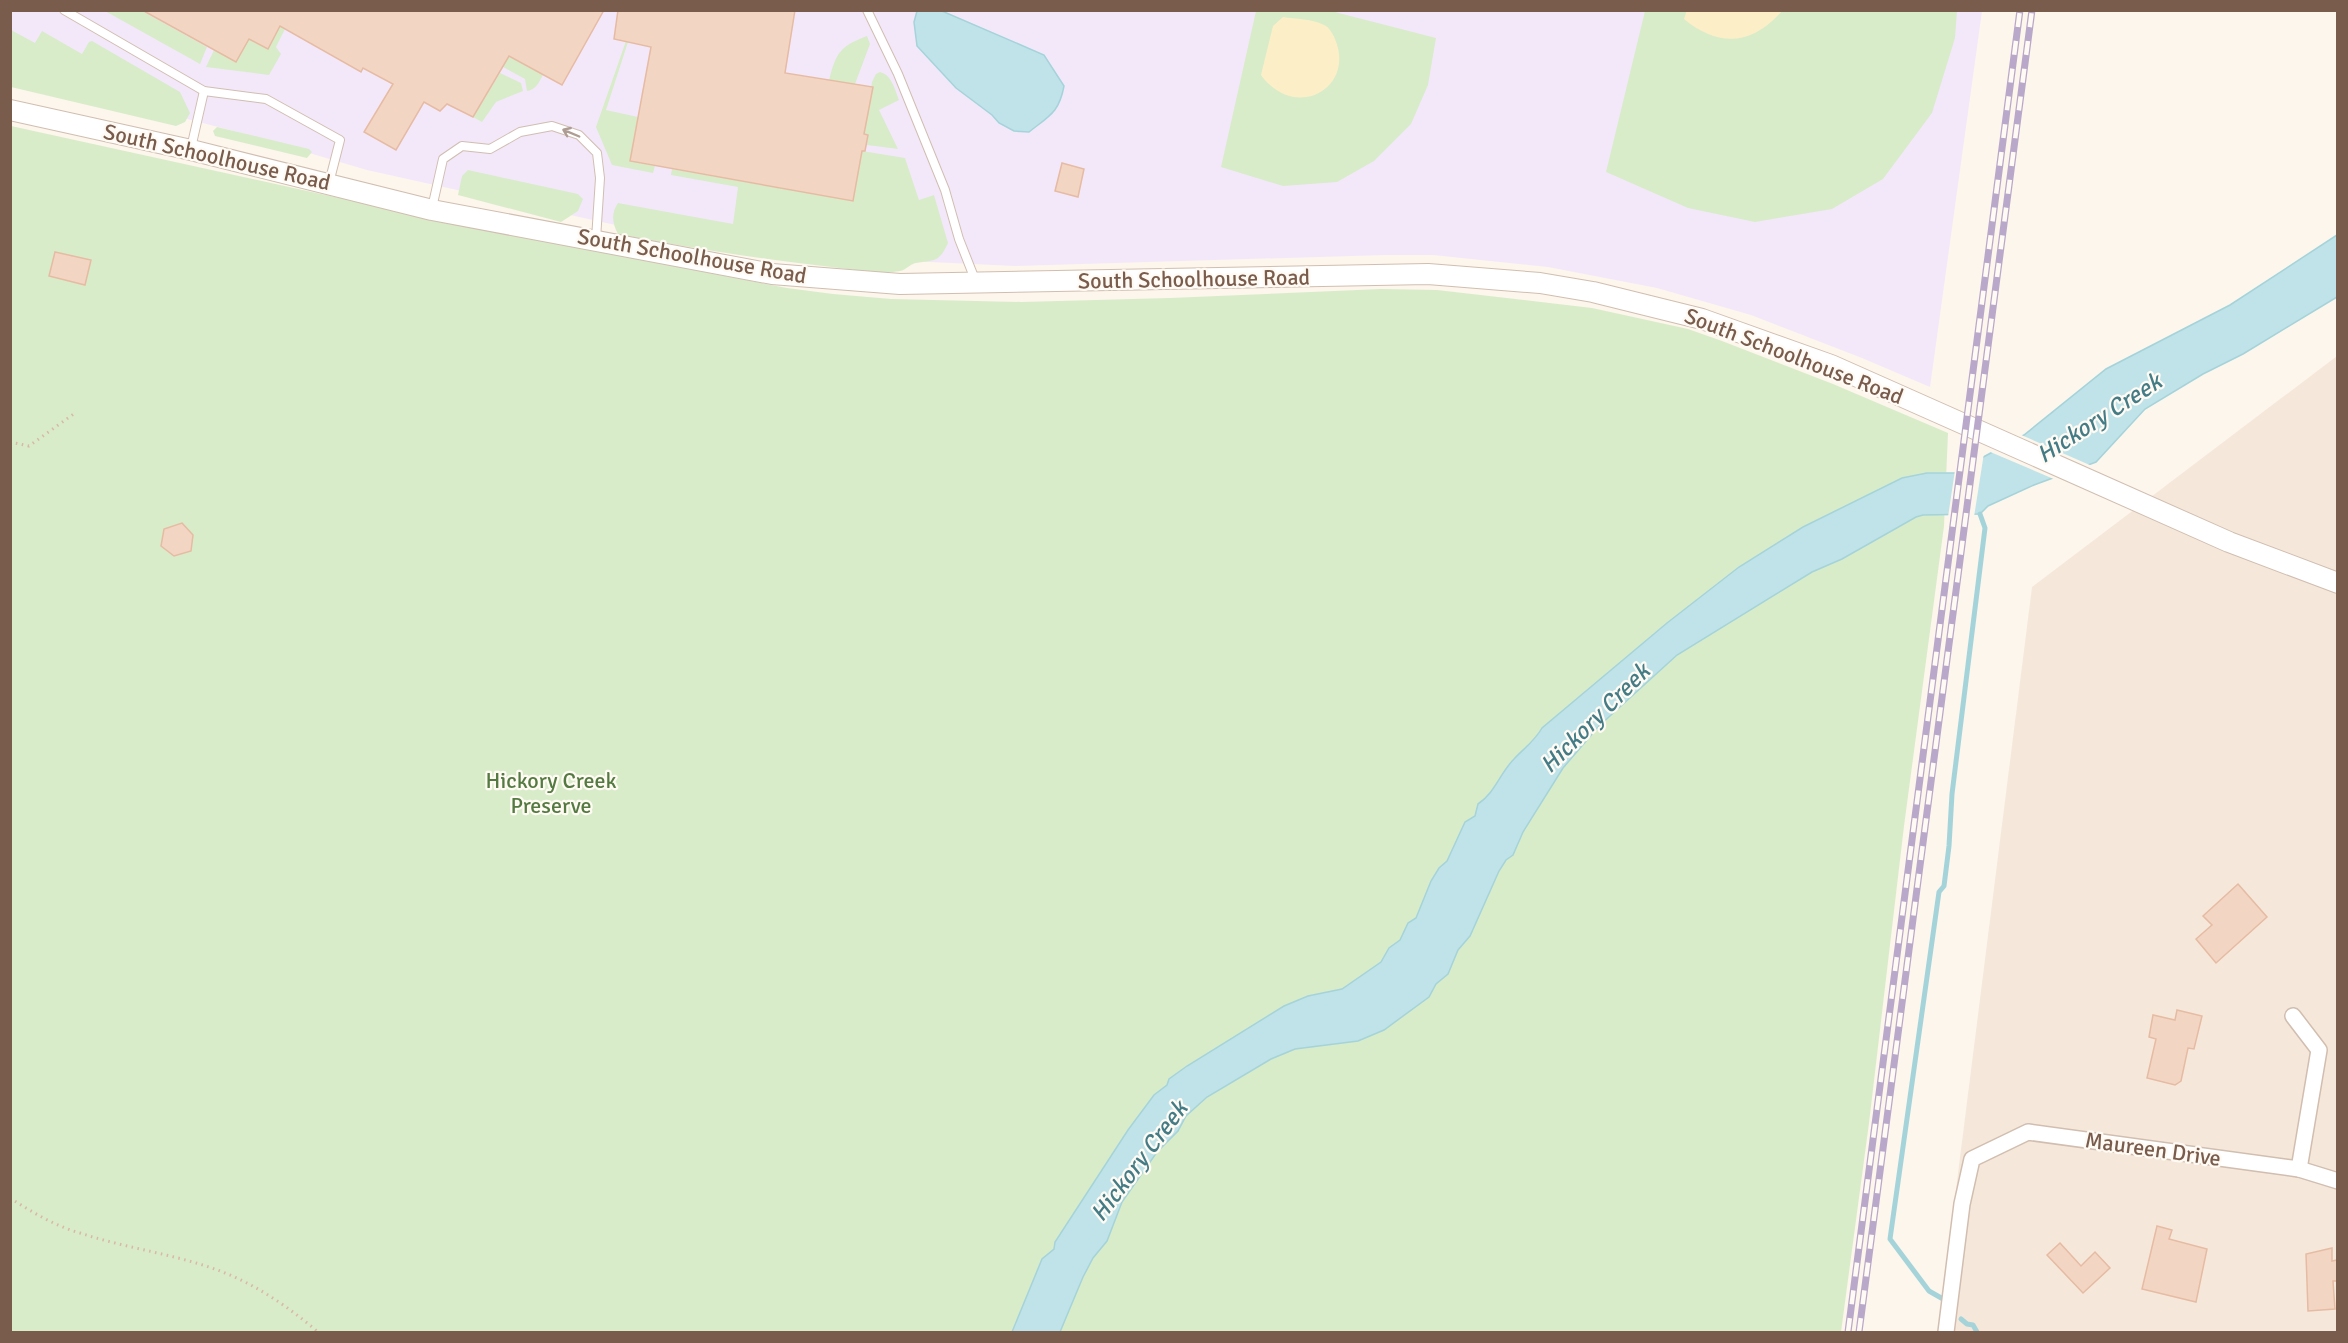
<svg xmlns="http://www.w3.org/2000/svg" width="2348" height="1343" viewBox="0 0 2348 1343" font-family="Signika,sans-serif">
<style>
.residential{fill:#f5e8da}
.education{fill:#f3e8fa}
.green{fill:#d8ecc9}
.sand{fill:#fcefc7}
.water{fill:#bfe3e8;stroke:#a5d3da;stroke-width:1.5}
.pier{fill:#fdf6ec}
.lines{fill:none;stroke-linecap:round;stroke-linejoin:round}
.stream{stroke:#a5d3da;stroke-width:5}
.building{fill:#f3d5c3;stroke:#e6bba3;stroke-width:1.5}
.service-casing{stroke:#d1beb0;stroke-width:10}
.minor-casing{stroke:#d1beb0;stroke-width:18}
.tertiary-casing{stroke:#d1beb0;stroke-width:22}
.path{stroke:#d9b8a5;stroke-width:3;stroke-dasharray:1.5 4.5;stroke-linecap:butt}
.service{stroke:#fff;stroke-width:8}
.minor{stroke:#fff;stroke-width:15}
.tertiary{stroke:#fff;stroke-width:20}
.rail-casing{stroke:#b9a8c9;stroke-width:7}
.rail{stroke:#fffaf3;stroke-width:4.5;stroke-dasharray:14;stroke-linecap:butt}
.oneway{stroke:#af9d94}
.labels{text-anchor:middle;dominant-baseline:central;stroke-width:4.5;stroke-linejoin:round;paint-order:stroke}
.street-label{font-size:22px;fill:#7a5c4d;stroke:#fffaf3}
.park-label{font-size:22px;fill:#537a41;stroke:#fffaf3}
.water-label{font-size:24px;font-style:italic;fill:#437c86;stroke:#fffaf3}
</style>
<rect width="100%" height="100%" fill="#fdf6ec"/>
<path class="residential" d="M2337 356V1332H1938L2032 587Z"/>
<path class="education" d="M11 10 1982 11 1930 387 1862 358 1751 315 1657 288 1548 267 1433 255H1385L1015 266 909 261 715 247 367 170 241 133 126 103 11 65Z"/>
<g class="green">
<path d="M105 11H142L207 47 200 64Z"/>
<path d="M1256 11H1331L1436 38 1428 85 1411 124 1374 161 1337 182 1283 186 1221 167Z"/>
<path d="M1645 11H1957L1955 38 1932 113 1883 179 1832 209 1755 222 1688 208 1606 172Z"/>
<path d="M446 22 543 75C539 82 536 90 527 91L525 79 439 32Z"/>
<path d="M280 26 285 29 276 47 281 54 269 75 206 67 214 50 236 62 249 39 268 49Z"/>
<path d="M11 30 35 43 42 31 82 54 89 42 92 41 180 92 190 113 185 122 176 126 11 87Z"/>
<path d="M867 36 870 44 855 84 829 80C836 53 840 46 867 36Z"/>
<path d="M626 41 628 42 606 110 638 117 630 161 655 166 653 173 612 165 596 127Z"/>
<path d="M880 72C892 75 895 90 899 100L879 110 898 149 867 145 868 135 864 134 872 82 876 74Z"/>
<path d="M500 73 521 83 523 91 496 102 482 122 473 117Z"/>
<path d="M11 126 321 194 653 262 787 288 833 294 891 299 1022 302 1170 298 1381 289 1437 290 1592 308 1688 329 1722 341 1833 384 1948 433 1944 526 1904 826 1869 1123 1841 1332H11Z"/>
<path d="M217 127 309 149 312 152 307 158 215 136 213 131Z"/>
<path d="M862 151 905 158 919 200 934 195 948 243C939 263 934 260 916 263 910 264 906 270 900 271 881 275 851 269 831 267 759 259 689 248 618 234 612 223 611 213 618 203L733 224 738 187 671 175 672 169 852 201Z"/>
<path d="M468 170 578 194 583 199 578 211 561 222 458 195 462 176Z"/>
</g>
<g class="sand">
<path d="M1687 10H1782V11C1752 45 1719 48 1684 19Z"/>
<path d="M1283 17C1295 19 1313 19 1324 25 1329 27 1333 34 1335 39 1356 88 1295 122 1261 75L1273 26Z"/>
</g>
<g class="water">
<path d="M917 11H942L1044 55 1064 86C1059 113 1049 116 1029 132L1014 131 999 123 992 115 956 88 917 46 914 22Z"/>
<path d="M2337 235V297L2243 354 2203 374 2145 409 2096 462 2034 485 1988 506 1980 514 1923 515 1916 517 1842 559 1812 572 1677 655 1599 726 1563 768 1523 832 1513 855 1506 860 1499 871 1470 936 1458 950 1448 974 1436 984 1429 997 1384 1030 1358 1041 1295 1049 1271 1059 1207 1097 1186 1116 1178 1131 1157 1152 1122 1202 1107 1241 1093 1258 1083 1277 1060 1332H1012L1042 1259 1054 1249 1055 1242 1128 1130 1154 1095 1167 1085 1169 1079 1187 1066 1284 1006 1308 996 1342 989 1381 962 1389 948 1400 940 1408 923 1416 918 1431 881 1439 868 1447 861 1465 822 1475 816 1478 804C1495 793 1500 773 1514 759 1524 748 1534 742 1542 728L1667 623 1739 567 1803 527 1902 478 1927 473H1961L1976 461 2024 435 2106 369 2230 305Z"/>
</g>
<g class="pier">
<path d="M2019 434 2092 466 2056 480 1988 451Z"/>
<path d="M1984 453 1974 517H1948L1955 470H1960Z"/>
</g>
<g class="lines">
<g class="stream">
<path d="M1943 1299 1929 1291 1890 1239 1939 892 1944 886 1949 846 1952 794 1985 528 1980 514"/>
<path d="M1961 1319 1967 1324 1973 1325 1977 1332"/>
</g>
</g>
<g class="building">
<path d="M142 10H604L562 85 509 56 473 117 447 104 440 111 424 102 396 150 364 132 393 84 363 68 361 72 280 26 268 49 249 39 236 62Z"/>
<path d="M618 10H795L785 73 873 87 864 134 868 135 865 151H862L853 201 630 161 651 47 614 39Z"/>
<path d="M1062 163 1084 169 1078 197 1055 191Z"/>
<path d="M55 252 91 260 85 285 49 276Z"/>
<path d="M182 523 193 535 191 551 174 556 161 546 164 529Z"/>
<path d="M2238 884 2267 917 2216 963 2196 939 2212 925 2203 916Z"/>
<path d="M2177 1010 2202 1016 2194 1049 2188 1048 2181 1081 2175 1085 2147 1078 2156 1039 2149 1037 2153 1015 2175 1020Z"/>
<path d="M2157 1226 2172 1230 2169 1239 2207 1249 2196 1302 2142 1289Z"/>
<path d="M2060 1243 2081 1266 2095 1252 2110 1268 2083 1293 2047 1255Z"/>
<path d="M2332 1248V1261L2337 1260V1281H2333L2335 1309 2308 1311 2306 1254Z"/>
</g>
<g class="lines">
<defs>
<g id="service">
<path d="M64 10 204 91 266 99 340 140 329 183"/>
<path d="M867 10 898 74 945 190 959 239 976 282"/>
<path d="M191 148 204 91"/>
<path d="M432 208 443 159 462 146 490 149 520 132 552 126 579 135 597 153 600 178 596 239"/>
</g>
<g id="minor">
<path d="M2293 1016 2319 1050 2299 1169"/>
<path d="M1946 1332 1962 1204 1972 1159 2028 1132 2299 1169 2338 1181"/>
</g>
<path id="tertiary" d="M10 110 191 150 432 210 772 274 900 284 1428 274 1540 283 1593 292 1702 319 1831 365 2229 542 2338 583"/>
</defs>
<use href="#service" class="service-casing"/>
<use href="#minor" class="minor-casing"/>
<use href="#tertiary" class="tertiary-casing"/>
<g class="path">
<path d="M10 442 29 446 75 413"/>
<path d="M10 1198C32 1212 55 1226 80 1233 122 1247 167 1253 209 1267 251 1281 285 1304 318 1332"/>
</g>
<use href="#service" class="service"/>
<use href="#minor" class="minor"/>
<use href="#tertiary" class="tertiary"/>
<defs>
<g id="rail">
<path d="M1848 1332 2020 10"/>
<path d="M1859 1332 2032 10"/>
</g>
</defs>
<use href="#rail" class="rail-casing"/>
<use href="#rail" class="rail"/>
</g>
<defs><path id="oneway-shaft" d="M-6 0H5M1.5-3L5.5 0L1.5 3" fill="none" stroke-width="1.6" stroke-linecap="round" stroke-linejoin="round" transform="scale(1.5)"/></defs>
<use class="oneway" href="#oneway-shaft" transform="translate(571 133) rotate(-157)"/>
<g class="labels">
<g class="street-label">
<text transform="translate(217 157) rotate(13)">South Schoolhouse Road</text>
<text transform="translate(692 256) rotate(10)">South Schoolhouse Road</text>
<text transform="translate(1194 279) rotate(-1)">South Schoolhouse Road</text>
<text transform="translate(1794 356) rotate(21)">South Schoolhouse Road</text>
<text transform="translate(2153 1149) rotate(8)">Maureen Drive</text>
</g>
<g class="park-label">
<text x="551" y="780">Hickory Creek<tspan x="551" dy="25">Preserve</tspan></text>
</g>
<g class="water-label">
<text transform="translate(2099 418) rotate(-33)">Hickory Creek</text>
<text transform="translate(1595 718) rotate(-45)">Hickory Creek</text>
<text transform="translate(1139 1161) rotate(-53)">Hickory Creek</text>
</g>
</g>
<rect width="2348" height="1343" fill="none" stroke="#7a5c4d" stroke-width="24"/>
</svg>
